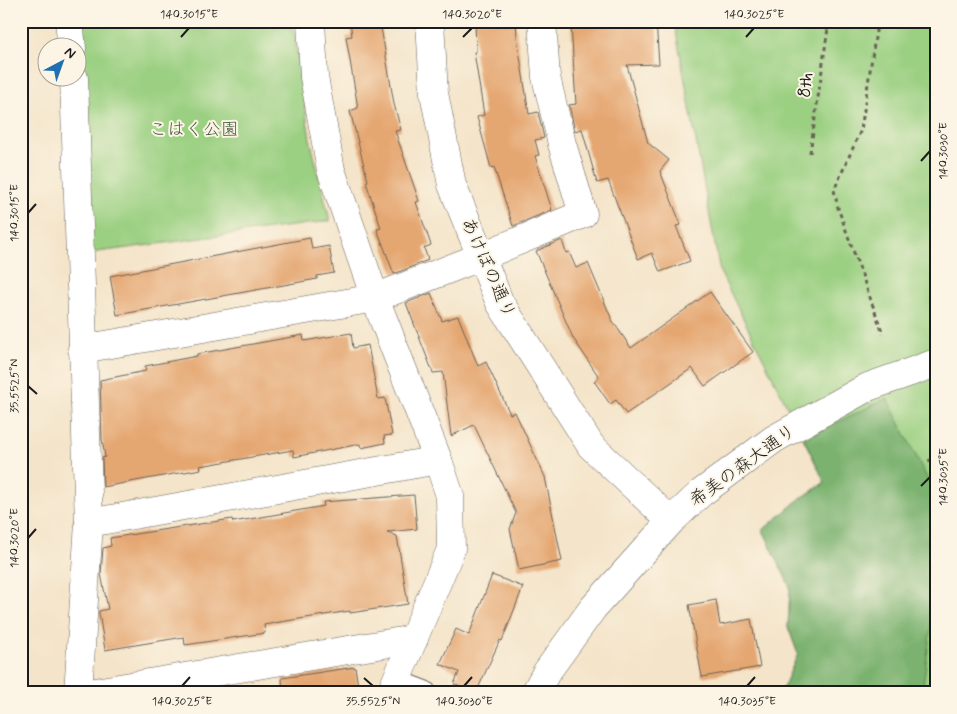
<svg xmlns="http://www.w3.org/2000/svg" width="957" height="714" viewBox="0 0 957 714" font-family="Mynerve,'Klee One',sans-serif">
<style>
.green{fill:#9bd082;stroke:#5c764f}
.forest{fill:#7cb270;stroke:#4c6746}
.building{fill:#e5a772}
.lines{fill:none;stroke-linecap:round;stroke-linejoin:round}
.pedestrian-casing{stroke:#686259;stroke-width:26}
.minor-casing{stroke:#686259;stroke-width:29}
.tertiary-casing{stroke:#686259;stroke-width:29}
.path{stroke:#686259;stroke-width:3;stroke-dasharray:4 4;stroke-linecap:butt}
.pedestrian{stroke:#fff;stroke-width:24}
.minor{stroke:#fff;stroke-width:28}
.tertiary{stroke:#fff;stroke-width:28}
.ticks{fill:none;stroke:#1c1c1c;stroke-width:2}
.labels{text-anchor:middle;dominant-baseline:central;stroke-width:4;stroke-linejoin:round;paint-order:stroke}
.street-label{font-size:18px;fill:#1c1c1c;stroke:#fcf5e5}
.park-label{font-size:18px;fill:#485b40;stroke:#fcf5e5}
.neatline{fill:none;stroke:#1c1c1c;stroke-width:2}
.ticks-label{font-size:12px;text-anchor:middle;fill:#1c1c1c}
</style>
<rect width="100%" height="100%" fill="#fcf5e5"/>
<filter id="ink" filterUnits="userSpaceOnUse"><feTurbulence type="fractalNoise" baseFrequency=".02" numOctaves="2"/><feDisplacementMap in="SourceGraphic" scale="10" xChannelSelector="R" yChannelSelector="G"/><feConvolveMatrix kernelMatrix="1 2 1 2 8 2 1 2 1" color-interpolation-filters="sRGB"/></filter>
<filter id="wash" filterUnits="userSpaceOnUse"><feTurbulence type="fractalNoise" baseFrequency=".0096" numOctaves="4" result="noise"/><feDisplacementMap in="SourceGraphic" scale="20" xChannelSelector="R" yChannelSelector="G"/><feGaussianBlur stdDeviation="1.12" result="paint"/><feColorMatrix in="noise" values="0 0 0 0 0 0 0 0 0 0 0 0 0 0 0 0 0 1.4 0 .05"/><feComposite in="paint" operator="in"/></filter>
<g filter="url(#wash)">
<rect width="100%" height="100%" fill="#f4e4c9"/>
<g class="green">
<path d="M79 21H290L294 34 310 139 330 221 90 253Z"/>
<path d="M674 21H936V313L931 315 936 329V693H781L798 654 788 627 790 587 763 530 797 501 825 482 720 272Z"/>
</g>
<path class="forest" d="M887 398 936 496V591L922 693H781L798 654 788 627 790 587 763 530 797 501 825 483 804 439Z"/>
<g id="blocks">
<g class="building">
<path d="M350 21H380L394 104 401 130 395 131 419 201 416 202 431 245 424 248 428 260 394 274 377 229 381 228 366 182 368 181 350 111 358 108 346 37 352 36Z"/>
<path d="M475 21H516L517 37 529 114 538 112 544 138 535 140 539 155 535 156 552 210 513 226 494 167 491 168 477 117 484 115 474 52H476Z"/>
<path d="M635 21H656L659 64 627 65 648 143 669 160 660 171 681 225 676 226 690 261 660 272 652 253 638 259 608 180 597 183 582 129 575 131 569 105 576 104 571 25Z"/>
<path d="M310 238 312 249 329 246 334 273 317 276V279L117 315 110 276Z"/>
<path d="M562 240 566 253 569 252 576 268 588 263 612 320 631 348 710 292 753 352 705 386 692 368 626 414 616 400 610 404 594 381 599 377 573 338 536 251Z"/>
<path d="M431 293 442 321 458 316 478 366 486 362 510 414 515 412 545 477 562 561 519 570 510 529 516 513 474 425 451 436 443 372 433 373 406 303Z"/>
<path d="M351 333 353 348 368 345 378 399 385 398 392 435 384 436 385 443 361 448 360 444 294 457 293 450 200 466 201 469 103 487 102 458 105 457 102 439 100 380 146 371 145 366 197 356V354L303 335 304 341Z"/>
<path d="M414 495 417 529 387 532 397 536 408 604 350 613V611L280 622 264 625 265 633 185 645 184 637 105 650 99 613V611L108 609 101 574 103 548 111 546 110 538 232 519 233 522 324 506 323 502Z"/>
<path d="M492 575 523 587 502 641 500 640 476 693H472L454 684 459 672 440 664 456 629 469 635Z"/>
<path d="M716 600 720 625 751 619 760 667 702 677 689 605Z"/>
<path d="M355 667 359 693H283L282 678Z"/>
</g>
</g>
</g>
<g filter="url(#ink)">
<use href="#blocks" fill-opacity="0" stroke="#686259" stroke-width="1"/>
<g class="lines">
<defs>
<path id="pedestrian" d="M395 682 424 693"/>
<g id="minor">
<path d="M69 21 72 48"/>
<path d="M311 21 314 77 331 170 375 298 438 460 450 496 451 549 391 693"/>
<path d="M74 78 89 523 78 693"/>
<path d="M82 349 375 298 480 257 583 214 562 144 546 77 542 21"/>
<path d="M89 523 438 460"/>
<path d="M89 693 414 639"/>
</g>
<g id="tertiary">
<path d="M430 21 434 93 452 185 500 303 591 446 671 521"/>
<path d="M535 693 546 673 593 608 671 521 701 493 774 439 868 387 936 363"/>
</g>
</defs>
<use href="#pedestrian" class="pedestrian-casing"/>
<use href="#minor" class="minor-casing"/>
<use href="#tertiary" class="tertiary-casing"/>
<g class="path">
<path d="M876 21V31L861 130 834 190 838 208 883 334"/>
<path d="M810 153 829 21"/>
<path d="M929 459 936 473"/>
</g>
<use href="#pedestrian" class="pedestrian"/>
<use href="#minor" class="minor"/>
<use href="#tertiary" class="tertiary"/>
</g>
</g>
<path class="ticks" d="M181 37 189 28M463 37 472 28M746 37 754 28M921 161 930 151M28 213 36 204M28 386 37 394M921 486 930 477M28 538 36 529M364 678 373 686M182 686 190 677M464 686 472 677M747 686 755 677"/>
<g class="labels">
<g class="street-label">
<text transform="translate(806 85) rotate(-82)">8th</text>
<text transform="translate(488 268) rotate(66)">あけぼの通り</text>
<text transform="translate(743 466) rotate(-36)">希美の森大通り</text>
</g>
<g class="park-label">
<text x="194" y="130">こはく公園</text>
</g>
</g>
<rect width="957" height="714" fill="none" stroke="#fcf5e5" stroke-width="55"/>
<g transform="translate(62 62) rotate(41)"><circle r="24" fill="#fcf5e5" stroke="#a29e95"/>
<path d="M0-4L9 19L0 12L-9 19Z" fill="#1f6fb2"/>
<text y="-8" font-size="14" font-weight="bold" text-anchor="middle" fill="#1c1c1c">N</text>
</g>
<rect x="28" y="28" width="902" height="658" class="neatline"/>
<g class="ticks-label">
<text x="189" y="18">140.3015°E</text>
<text x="472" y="18">140.3020°E</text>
<text x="754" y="18">140.3025°E</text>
<text transform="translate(943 151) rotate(-90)" y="4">140.3030°E</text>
<text transform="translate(14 213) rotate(-90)" y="4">140.3015°E</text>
<text transform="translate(14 386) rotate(-90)" y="4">35.5525°N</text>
<text transform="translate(943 477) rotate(-90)" y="4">140.3035°E</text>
<text transform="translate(14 538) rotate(-90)" y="4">140.3020°E</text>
<text x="182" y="705">140.3025°E</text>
<text x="373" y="705">35.5525°N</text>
<text x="464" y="705">140.3030°E</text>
<text x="747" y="705">140.3035°E</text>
</g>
</svg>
